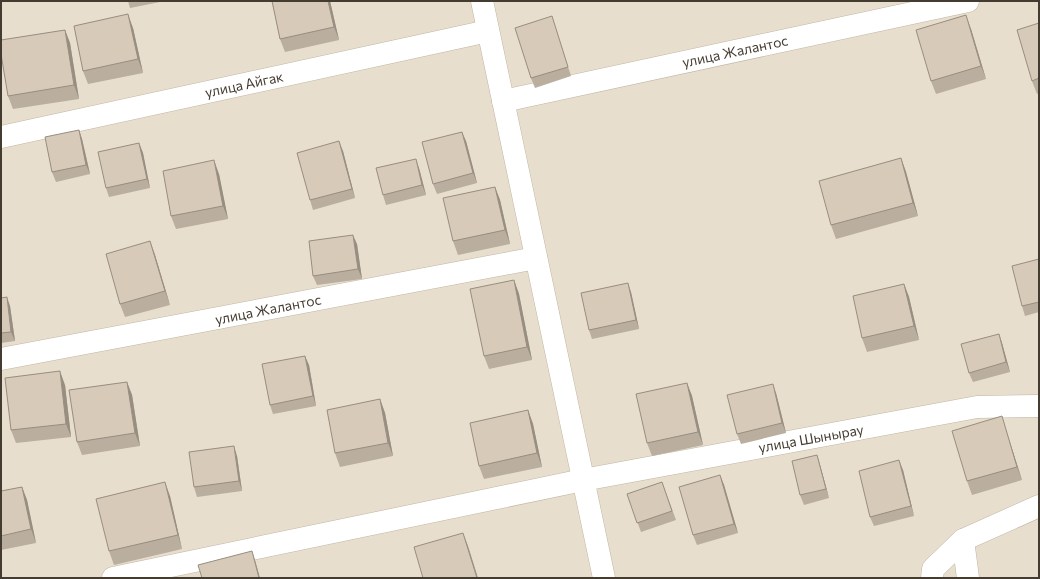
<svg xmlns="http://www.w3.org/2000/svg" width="1040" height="579" viewBox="0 0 1040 579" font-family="Commissioner,sans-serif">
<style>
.residential{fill:#e7dece}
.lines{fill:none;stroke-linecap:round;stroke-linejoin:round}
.minor-casing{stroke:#c1b6a5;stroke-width:23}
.minor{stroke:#fff;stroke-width:22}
.wall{fill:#baae9e}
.shaded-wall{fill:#978d81}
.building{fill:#d8cab8;stroke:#978d81}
.labels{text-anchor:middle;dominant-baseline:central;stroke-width:3.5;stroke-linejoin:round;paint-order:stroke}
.street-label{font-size:14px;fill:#443c31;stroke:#fff}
</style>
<rect width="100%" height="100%" fill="#f3ece0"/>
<rect class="residential" x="1" y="1" width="1038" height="577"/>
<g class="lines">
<defs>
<g id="minor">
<path d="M482 1 604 578"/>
<path d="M503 101 968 1"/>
<path d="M1 137 488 31"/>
<path d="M1 359 536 258"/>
<path d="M963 540 968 578"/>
<path d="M113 578 583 480 977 407 1039 406"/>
<path d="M932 578 933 569 963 540 1039 506"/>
</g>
</defs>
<use href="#minor" class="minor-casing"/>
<use href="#minor" class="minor"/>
</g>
<g class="wall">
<path d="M128 1H165L130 8Z"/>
<path d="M272 1H330L339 40 285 52 280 39Z"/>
<path d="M1039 23V93L1037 94 1032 81Z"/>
<path d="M555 26 571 76 535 88 531 78Z"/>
<path d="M133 28 143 73 88 84 83 71Z"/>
<path d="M971 29 986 79 936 94 931 81Z"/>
<path d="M65 30 70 43 79 99 13 109 8 96Z"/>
<path d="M79 130 82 139 90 174 56 182 52 172Z"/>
<path d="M466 141 477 183 437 194 433 184Z"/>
<path d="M139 143 143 153 150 188 109 197 106 188Z"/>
<path d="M343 151 355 198 313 210 310 200Z"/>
<path d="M901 158 906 172 918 216 836 239 831 225Z"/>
<path d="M419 168 426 195 386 205 383 195Z"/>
<path d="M219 174 228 219 176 229 171 216Z"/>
<path d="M495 187 500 200 510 244 458 255 453 241Z"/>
<path d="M150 241 155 255 170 305 125 317 120 304Z"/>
<path d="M357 244 362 279 317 285 313 276Z"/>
<path d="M1039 259V312L1025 316 1022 306Z"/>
<path d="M514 280 519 294 532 360 489 369 484 356Z"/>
<path d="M904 284 909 297 919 340 867 352 862 338Z"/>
<path d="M631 292 639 329 592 339 589 330Z"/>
<path d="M1 298 10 306 15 341 1 343Z"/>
<path d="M999 334 1002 343 1010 372 973 382 969 373Z"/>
<path d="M309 365 316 406 273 414 270 405Z"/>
<path d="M127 382 132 395 140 446 82 455 77 442Z"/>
<path d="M687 383 692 396 703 445 652 456 647 443Z"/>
<path d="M65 385 71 437 16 443 11 430Z"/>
<path d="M776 393 786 433 741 444 737 434Z"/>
<path d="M380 399 385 413 393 456 340 467 335 453Z"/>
<path d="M528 410 533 424 542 467 484 479 479 466Z"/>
<path d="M1006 430 1022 480 972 495 967 481Z"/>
<path d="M817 455 820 465 829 498 804 505 800 495Z"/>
<path d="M237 456 242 491 197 497 194 487Z"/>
<path d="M903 470 914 516 874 526 870 517Z"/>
<path d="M720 475 724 485 738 533 697 545 693 535Z"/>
<path d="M662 482 676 520 641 532 627 494Z"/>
<path d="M22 487 27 500 36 543 1 550V491Z"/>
<path d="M170 496 182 549 114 565 109 551Z"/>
</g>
<g class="shaded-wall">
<path d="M328 1H330L339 40 334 27Z"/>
<path d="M128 14 133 28 143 73 138 59Z"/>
<path d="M966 15 971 29 986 79 981 66Z"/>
<path d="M65 30 70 43 79 99 74 85Z"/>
<path d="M79 130 82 139 90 174 86 165Z"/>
<path d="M462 132 466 141 477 183 473 173Z"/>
<path d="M339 141 343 151 355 198 352 189Z"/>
<path d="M139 143 143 153 150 188 147 179Z"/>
<path d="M901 158 906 172 918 216 913 203Z"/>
<path d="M416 159 419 168 426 195 422 185Z"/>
<path d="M214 160 219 174 228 219 223 206Z"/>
<path d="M495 187 500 200 510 244 505 230Z"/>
<path d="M353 235 357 244 362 279 358 269Z"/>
<path d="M150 241 155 255 170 305 165 291Z"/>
<path d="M514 280 519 294 532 360 527 347Z"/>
<path d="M628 283 631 292 639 329 636 320Z"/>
<path d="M904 284 909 297 919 340 914 326Z"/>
<path d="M7 297 10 306 15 341 11 332Z"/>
<path d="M999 334 1002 343 1010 372 1006 362Z"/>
<path d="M305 356 309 365 316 406 313 396Z"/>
<path d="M60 371 65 385 71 437 66 424Z"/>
<path d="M127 382 132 395 140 446 135 433Z"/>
<path d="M687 383 692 396 703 445 698 432Z"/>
<path d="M773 384 776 393 786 433 782 423Z"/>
<path d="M380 399 385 413 393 456 388 443Z"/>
<path d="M528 410 533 424 542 467 537 453Z"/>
<path d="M1002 416 1006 430 1022 480 1017 467Z"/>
<path d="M234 446 237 456 242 491 239 481Z"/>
<path d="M817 455 820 465 829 498 826 489Z"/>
<path d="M899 460 903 470 914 516 911 506Z"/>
<path d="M720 475 724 485 738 533 734 524Z"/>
<path d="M165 482 170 496 182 549 178 535Z"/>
<path d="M22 487 27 500 36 543 31 529Z"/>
<path d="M463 533 468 546 478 578H477Z"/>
<path d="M252 551 255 560 260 578H259Z"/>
</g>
<g class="building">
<path d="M272 1H328L334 27 280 39Z"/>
<path d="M128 14 138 59 83 71 74 26Z"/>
<path d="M966 15 981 66 931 81 916 30Z"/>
<path d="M552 16 568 67 531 78 515 28Z"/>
<path d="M1039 23V78L1032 81 1017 30Z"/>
<path d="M65 30 74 85 8 96 1 54V40Z"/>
<path d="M79 130 86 165 52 172 45 137Z"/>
<path d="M462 132 473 173 433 184 422 142Z"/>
<path d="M339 141 352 189 310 200 297 153Z"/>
<path d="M139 143 147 179 106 188 98 152Z"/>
<path d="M901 158 913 203 831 225 819 181Z"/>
<path d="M416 159 422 185 383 195 376 168Z"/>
<path d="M214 160 223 206 171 216 163 171Z"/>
<path d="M495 187 505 230 453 241 443 198Z"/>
<path d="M353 235 358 269 313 276 309 241Z"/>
<path d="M150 241 165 291 120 304 106 254Z"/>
<path d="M1039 259V302L1022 306 1012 266Z"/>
<path d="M514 280 527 347 484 356 470 289Z"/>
<path d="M628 283 636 320 589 330 581 293Z"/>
<path d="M904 284 914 326 862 338 853 296Z"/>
<path d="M7 297 11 332 1 333V298Z"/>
<path d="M999 334 1006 362 969 373 961 344Z"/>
<path d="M305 356 313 396 270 405 262 364Z"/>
<path d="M60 371 66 424 11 430 5 378Z"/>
<path d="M127 382 135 433 77 442 69 390Z"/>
<path d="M687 383 698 432 647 443 636 394Z"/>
<path d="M773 384 782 423 737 434 727 395Z"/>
<path d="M380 399 388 443 335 453 327 410Z"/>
<path d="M528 410 537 453 479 466 470 423Z"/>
<path d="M1002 416 1017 467 967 481 952 431Z"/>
<path d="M234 446 239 481 194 487 189 452Z"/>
<path d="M817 455 826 489 800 495 792 461Z"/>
<path d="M899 460 911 506 870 517 859 471Z"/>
<path d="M720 475 734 524 693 535 679 487Z"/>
<path d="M165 482 178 535 109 551 96 499Z"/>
<path d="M662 482 672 511 637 523 627 494Z"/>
<path d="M22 487 31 529 1 536V491Z"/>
<path d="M463 533 477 578H423L414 547Z"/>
<path d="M252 551 259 578H202L198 565Z"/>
</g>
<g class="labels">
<g class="street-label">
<text transform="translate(735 51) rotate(-12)">улица Жалантос</text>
<text transform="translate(244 84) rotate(-12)">улица Айгак</text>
<text transform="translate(268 309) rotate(-11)">улица Жалантос</text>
<text transform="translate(811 438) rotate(-10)">улица Шынырау</text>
</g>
</g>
<rect width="1040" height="579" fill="none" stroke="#443c31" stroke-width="4"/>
</svg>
